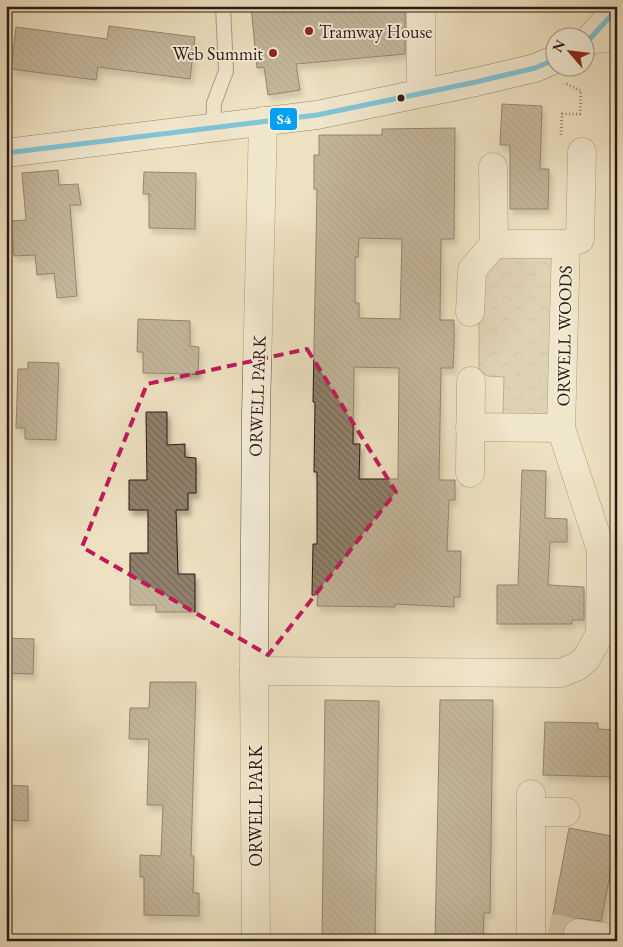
<svg xmlns="http://www.w3.org/2000/svg" width="623" height="947" viewBox="0 0 623 947" font-family="'EB Garamond',serif">
<style>
.forest{fill:url(#forest-crowns);stroke:#7c6c5a}
.building{fill:url(#building-back-hatch);stroke:#2b1910;fill-rule:evenodd;filter:url(#shadow)}
.lines{fill:none;stroke-linecap:round;stroke-linejoin:round}
.minor-tunnel{stroke:#c6b99e;stroke-width:28;stroke-dasharray:28 14;stroke-linecap:butt}
.service-casing{stroke:#5c4b3c;stroke-width:16}
.minor-casing{stroke:#5c4b3c;stroke-width:29}
.tertiary-casing{stroke:#5c4b3c;stroke-width:29}
.secondary-casing{stroke:#2b1910;stroke-width:29}
.path{stroke:#2b1910;stroke-width:3;stroke-dasharray:1 2.5;stroke-linecap:butt}
.service{stroke:#f3ecd7;stroke-width:14}
.minor{stroke:#f3ecd7;stroke-width:28}
.tertiary{stroke:#f3ecd7;stroke-width:28}
.secondary{stroke:#f3ecd7;stroke-width:28}
.bus-1-casing{stroke:#f3ecd7;stroke-width:9}
.bus-1{stroke:#029ff3;stroke-width:5}
.marked{fill:none;stroke:#c2185b;stroke-width:4;stroke-dasharray:10 6;stroke-linejoin:round}
.poi-dot{fill:#8f2418;stroke:#f3ecd7;stroke-width:2}
.bus-dot{fill:#2b1910;stroke:#f3ecd7;stroke-width:2}
.labels{text-anchor:middle;dominant-baseline:central;stroke-width:4;stroke-linejoin:round;paint-order:stroke}
.poi-label{font-size:18px;fill:#2b1910;stroke:#f3ecd7;text-anchor:start}
.street-label{font-size:18px;fill:#2b1910;stroke:#f3ecd7}
.line-badge{stroke:#f3ecd7;stroke-width:2}
.badge-label{font-size:14px;text-anchor:middle;font-weight:bold;fill:#fff}
</style>
<defs>
<pattern id="forest-crowns" width="20" height="18" patternUnits="userSpaceOnUse" patternTransform="scale(1.25)"><rect width="20" height="18" fill="#ccbfa3"/><path d="M2 6a3 3 0 1 1 6 0M12 15a3 3 0 1 1 6 0" fill="none" stroke="#afa48b"/></pattern>
<pattern id="building-back-hatch" width="6" height="6" patternUnits="userSpaceOnUse" patternTransform="scale(1.25)"><rect width="6" height="6" fill="#90816c"/><path d="M-1 5l2 2M0 0l6 6M5-1l2 2" fill="none" stroke="#766957"/></pattern>
<filter id="shadow"><feDropShadow dx="3" dy="5.5" stdDeviation="2.5" flood-color="#0004"/></filter>
</defs>
<rect width="100%" height="100%" fill="#ede1c1"/>
<filter id="stains"><feTurbulence type="fractalNoise" baseFrequency=".004" numOctaves="4"/><feColorMatrix values="0 0 0 0 .2 0 0 0 0 .09 0 0 0 0 .02 0 0 0 .5 -.17"/></filter>
<radialGradient id="worn" r=".72"><stop offset=".6" stop-color="#630" stop-opacity="0"/><stop offset="1" stop-color="#630" stop-opacity=".3"/></radialGradient>
<path class="forest" d="M553 253 552 414H503L504 377 487 376 479 369V275L491 256Z"/>
<g class="building">
<path d="M251 6H405V54L296 64 300 90 268 95 264 67 257 68Z"/>
<path d="M109 26 195 37 190 79 98 67 96 80 11 69 16 27 107 39Z"/>
<path d="M502 104 542 106 540 169H549L548 209H510V145H500Z"/>
<path d="M455 128 454 239H441L440 320H454V346L453 368H441L439 480H455V500H449L447 551H461L460 597H454V607L395 604V607L317 606 318 595H312L313 544H317V472H314L315 402H313L317 189H314V155H319V135H382V129ZM359 238 402 239 400 319 359 318V303H355V257H358ZM354 367 399 368 398 479H359L360 444H353Z"/>
<path d="M58 170 59 185 78 184 81 205H70L77 296 57 298 54 273 37 275 35 255 14 256 11 221 26 220 22 173Z"/>
<path d="M144 172 196 173 195 229 149 228V194H143Z"/>
<path d="M138 319 190 321V346L199 347 198 374 143 373V352H137Z"/>
<path d="M28 362 59 363 56 440 25 439V428H16L18 369H28Z"/>
<path d="M146 412H167V445L185 444V457L196 458V493H188V510H176L178 574H195V612H156V605H130V553H148V510H129V480H147Z"/>
<path d="M522 470 546 471 545 518 567 519V542H550L548 585 584 587V620H572V624H497V585H518Z"/>
<path d="M6 638 34 639 33 674 6 673Z"/>
<path d="M150 682H196L191 856H194L193 893H199V916L144 915V877H140V855L161 856 163 805H147L149 739H129L130 708H149Z"/>
<path d="M325 700 379 701 375 941H322Z"/>
<path d="M440 700H493L490 913H484L483 941 435 939Z"/>
<path d="M545 722 598 723V729L617 730V777L543 775Z"/>
<path d="M6 785 28 786V821L6 820Z"/>
<path d="M569 828 617 837V839L601 921 573 918 566 923 563 930 565 941H548Z"/>
</g>
<g class="lines">
<path class="minor-tunnel" d="M550 928 578 933"/>
<defs>
<path id="service" d="M213 128 214 103 226 71 223 6"/>
<g id="minor">
<path d="M591 39 617 38"/>
<path d="M421 93V6"/>
<path d="M493 167 494 244H566L580 239 582 152"/>
<path d="M470 312 472 270 494 244"/>
<path d="M470 427 561 428"/>
<path d="M470 473 471 381"/>
<path d="M254 671 561 673 578 666 586 659 600 634 601 550 561 428 566 244"/>
<path d="M531 812H566"/>
<path d="M578 933 617 939"/>
<path d="M531 941V794"/>
</g>
<path id="tertiary" d="M256 941 254 671 256 413 263 121"/>
<g id="secondary">
<path d="M586 43 617 9"/>
<path d="M6 153 317 115 476 82 535 68 556 59"/>
</g>
</defs>
<use href="#service" class="service-casing"/>
<use href="#minor" class="minor-casing"/>
<use href="#tertiary" class="tertiary-casing"/>
<use href="#secondary" class="secondary-casing"/>
<path class="path" d="M561 135 562 114H580L581 91 564 83"/>
<use href="#service" class="service"/>
<use href="#minor" class="minor"/>
<use href="#tertiary" class="tertiary"/>
<use href="#secondary" class="secondary"/>
<defs>
<g id="bus-1">
<path d="M586 43 617 9"/>
<path d="M6 153 317 115 476 82 535 68 556 59"/>
</g>
</defs>
<use href="#bus-1" class="bus-1-casing"/>
<use href="#bus-1" class="bus-1"/>
</g>
<path d="M0 0H623V947H0ZM307 349 396 492 268 655 82 547 147 384Z" fill="#ede1c1" fill-opacity=".55" fill-rule="evenodd"/>
<path class="marked" d="M307 349 396 492 268 655 82 547 147 384Z"/>
<g class="poi-dot">
<circle cx="309" cy="31" r="5"/>
<circle cx="273" cy="53" r="5"/>
</g>
<circle class="bus-dot" cx="401" cy="98" r="4.5"/>
<g class="labels">
<g class="poi-label">
<text x="319" y="31">Tramway House</text>
<text x="263" y="53" text-anchor="end">Web Summit</text>
</g>
<g class="street-label">
<text transform="translate(564 336) rotate(-89)">ORWELL WOODS</text>
<text transform="translate(257 396) rotate(-88)">ORWELL PARK</text>
<text transform="translate(255 806) rotate(-90)">ORWELL PARK</text>
</g>
</g>
<rect class="line-badge" x="269" y="107" width="29" height="24" rx="5" fill="#029ff3"/>
<g class="badge-label">
<text x="284" y="124">S4</text>
</g>
<rect width="623" height="947" fill="none" stroke="#ede1c1" stroke-width="25"/>
<rect x="8" y="8" width="608" height="932" fill="none" stroke="#2b1910" stroke-width="2.5"/>
<rect x="12" y="12" width="598" height="922" fill="none" stroke="#2b1910"/>
<g transform="translate(570 52) rotate(298)"><circle r="24" fill="#f3ecd7" stroke="#a39887"/>
<path d="M0-4L9 19L0 12L-9 19Z" fill="#8f2418"/>
<text y="-8" font-size="14" font-weight="bold" text-anchor="middle" fill="#2b1910">N</text>
</g>
<rect width="100%" height="100%" filter="url(#stains)"/>
<rect width="100%" height="100%" fill="url(#worn)"/>
</svg>
